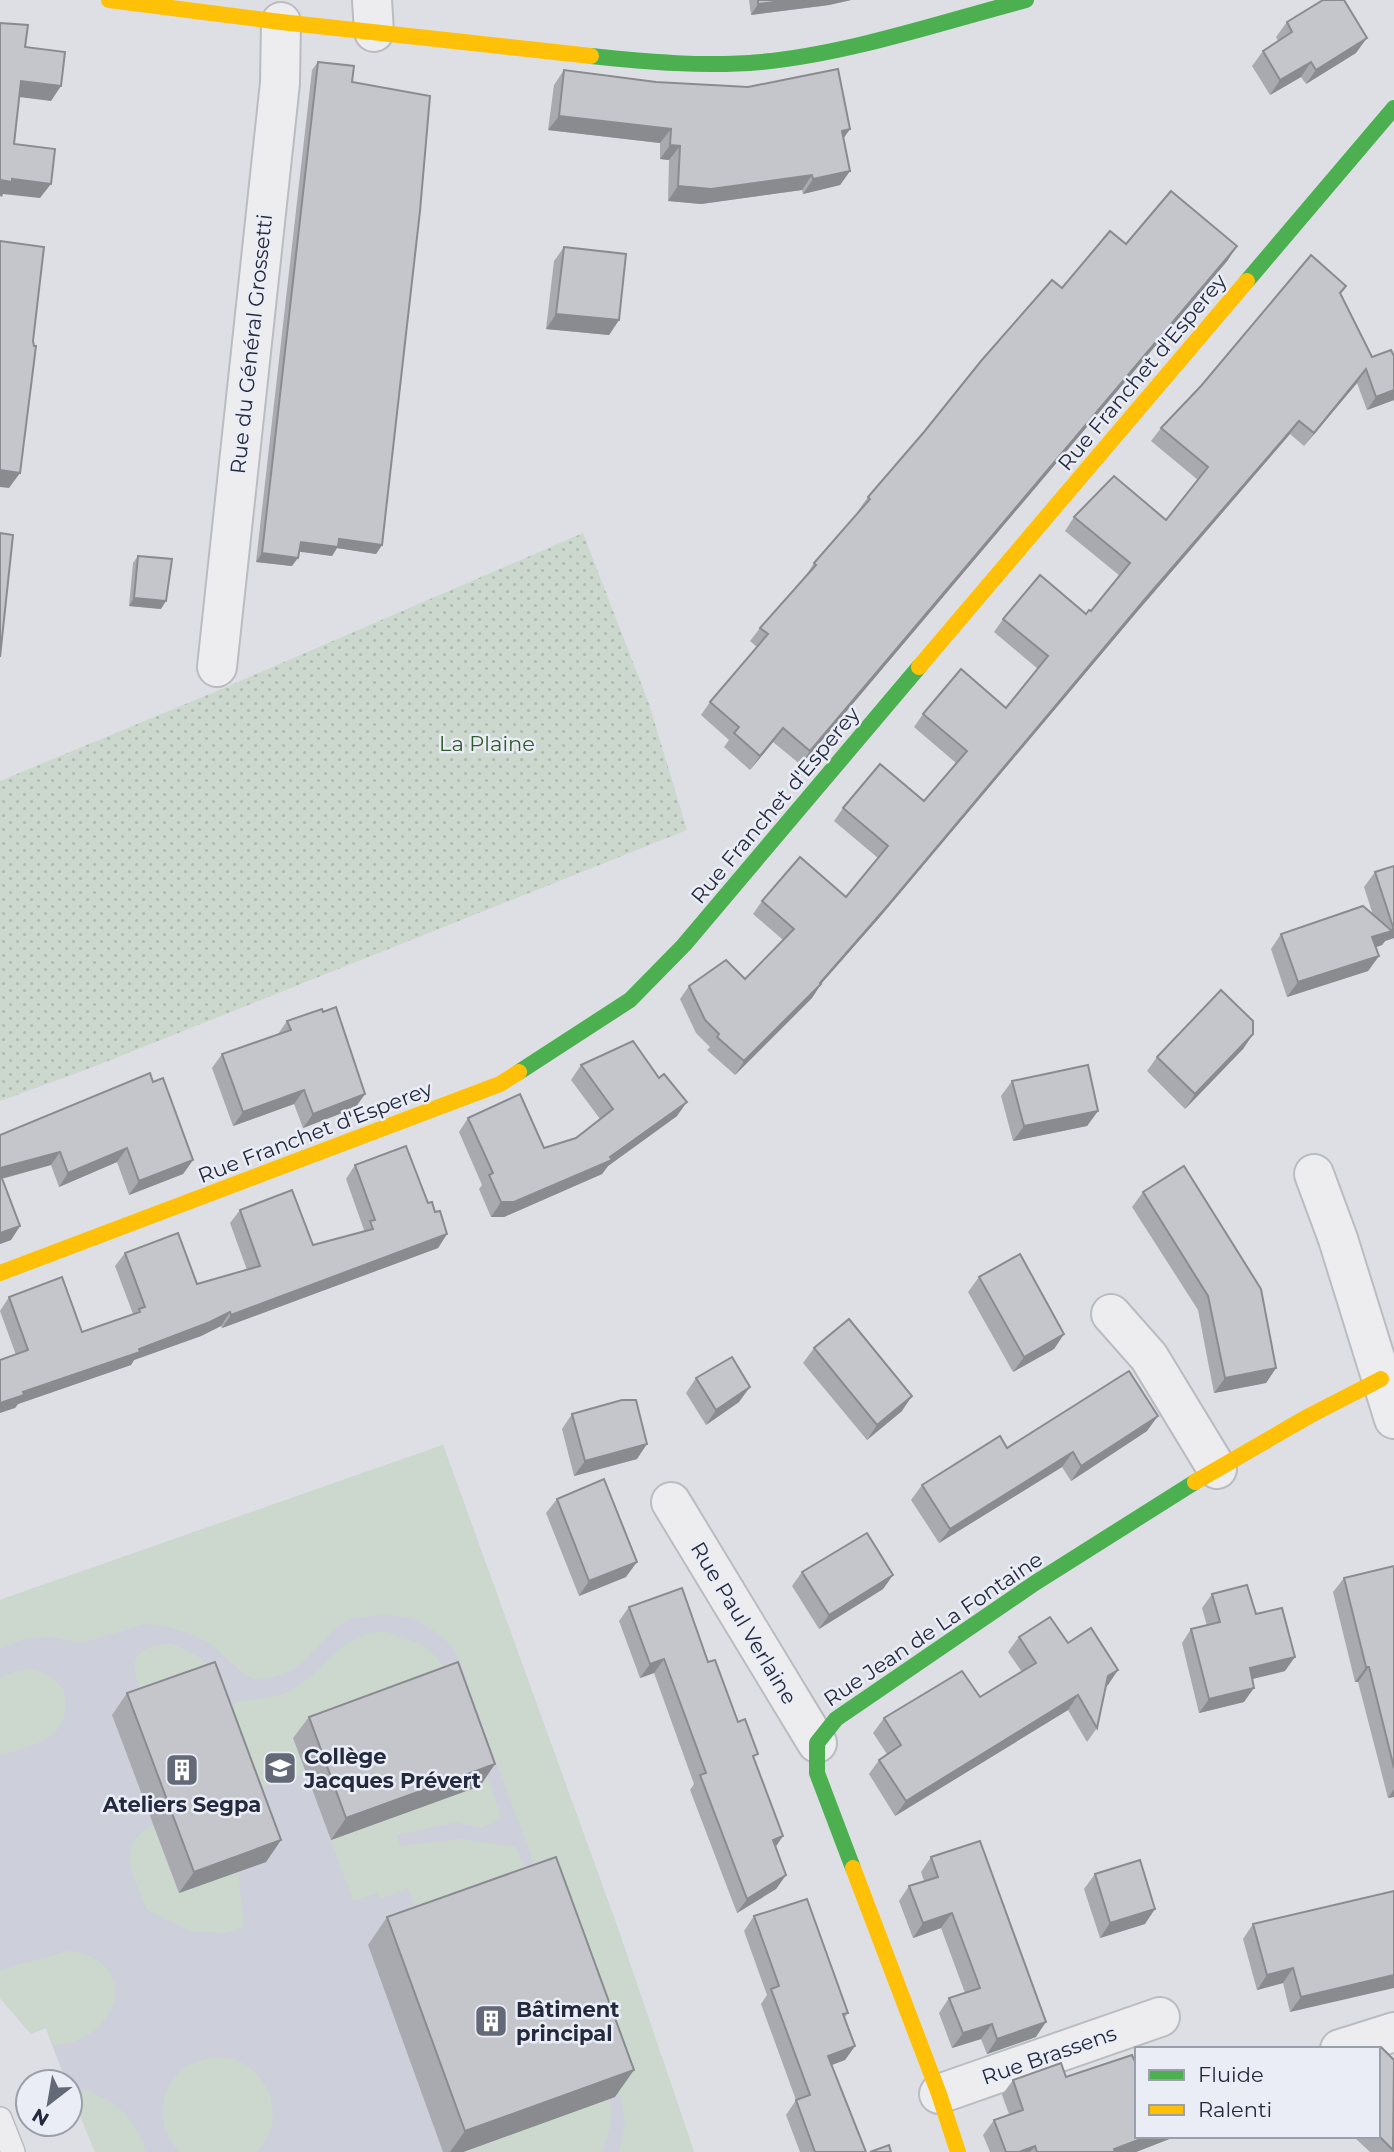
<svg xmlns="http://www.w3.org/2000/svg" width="1394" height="2152" viewBox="0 0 1394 2152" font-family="Montserrat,sans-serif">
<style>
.built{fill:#cdd0da}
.grass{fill:#ccd8cd}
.park{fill:url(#park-dots)}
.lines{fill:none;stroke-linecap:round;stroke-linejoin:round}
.lane-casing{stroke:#babcc1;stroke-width:26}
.street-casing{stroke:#babcc1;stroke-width:42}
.lane{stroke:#ededf0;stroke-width:23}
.street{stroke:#ededf0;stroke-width:38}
.fast{stroke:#4caf50;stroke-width:16}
.slow{stroke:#ffc107;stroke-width:16}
.wall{fill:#a9aaaf}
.shaded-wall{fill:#898b8f}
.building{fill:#c4c6cc;stroke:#898b8f;stroke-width:2}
.labels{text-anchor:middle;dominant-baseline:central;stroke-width:5;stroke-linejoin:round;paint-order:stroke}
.street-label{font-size:21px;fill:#232a3e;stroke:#eaedf5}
.park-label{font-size:21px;fill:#325b2f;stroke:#eaedf5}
.poi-label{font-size:21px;font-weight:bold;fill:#232a3e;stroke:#eaedf5;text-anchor:start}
</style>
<defs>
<pattern id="park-dots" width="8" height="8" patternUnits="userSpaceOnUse" patternTransform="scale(1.75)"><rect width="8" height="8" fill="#ccd8cd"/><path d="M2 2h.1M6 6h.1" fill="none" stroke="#afbab1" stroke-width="1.8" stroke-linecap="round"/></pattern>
</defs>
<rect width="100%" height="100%" fill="#dddfe4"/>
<path class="built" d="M443 1445 621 1937 694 2152H95L70 2091V2082H66L46 2028 31 2034 0 1998V1600Z"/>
<g class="grass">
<path d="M443 1445 621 1937 694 2152H619L625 2126 621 2097 482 1724 461 1663 452 1646 433 1630 413 1618 383 1614 349 1619 333 1630 306 1659 291 1671 271 1678 255 1679 244 1674 210 1643 190 1634 166 1626 144 1624 82 1643 49 1636 21 1640 0 1648V1600Z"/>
<path d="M385 1632C420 1641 435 1649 452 1681L294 1738 306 1773 254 1790 230 1712 236 1702C252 1699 270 1699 285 1693 316 1681 335 1645 364 1635 370 1632 378 1633 385 1632Z"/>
<path d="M171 1644C191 1651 205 1659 219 1676L147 1703C130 1669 124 1647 171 1644Z"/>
<path d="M29 1669C45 1672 54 1678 64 1690 65 1699 66 1709 64 1717 58 1742 21 1749 0 1755V1677L14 1672Z"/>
<path d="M479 1753 498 1807 500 1818 482 1828 456 1822 397 1835 400 1846 459 1839 516 1847 532 1886 422 1926 408 1888 380 1899 377 1893 353 1901 331 1840 480 1786Z"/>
<path d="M153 1825 179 1893 238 1872 244 1926 228 1933 190 1931 147 1910C135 1877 113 1847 153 1825Z"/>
<path d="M69 1951C146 1961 117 2045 52 2045L46 2028 31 2034 0 1998V1970Z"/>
<path d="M214 2057C225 2058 235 2059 246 2065 275 2083 283 2129 256 2152H180C156 2130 157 2089 183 2069 193 2062 202 2060 214 2057Z"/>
<path d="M83 2090C116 2099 136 2120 146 2152H95L70 2091Z"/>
<path d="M609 2099C614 2117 609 2136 601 2152H463Z"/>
</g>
<path class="park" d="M583 533 649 704 687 830 88 1069 0 1101V781L224 688Z"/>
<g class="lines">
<defs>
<path id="lane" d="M0 2119 13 2152"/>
<g id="street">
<path d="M372 0 374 32"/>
<path d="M217 667 280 83 281 22"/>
<path d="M1314 1174 1338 1239 1394 1419"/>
<path d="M1111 1314 1149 1357 1217 1469"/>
<path d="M671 1502 817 1743"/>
<path d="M1340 2049 1394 2032"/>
<path d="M939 2094 1160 2017"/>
</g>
</defs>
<use href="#lane" class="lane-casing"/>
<use href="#street" class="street-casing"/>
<use href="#lane" class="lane"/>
<use href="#street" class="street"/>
<g class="fast">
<path d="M591 56C646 62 706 67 761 62 848 54 942 22 1026 0"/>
<path d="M1247 281 1394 108"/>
<path d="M519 1072 630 1000 684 945 919 667"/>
<path d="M853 1868 817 1773V1743L836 1719 1035 1583 1195 1482"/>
</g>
<g class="slow">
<path d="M109 0 281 22 591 56"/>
<path d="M919 667 1247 281"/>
<path d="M0 1273 500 1084 519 1072"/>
<path d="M1195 1482 1309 1416 1381 1379"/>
<path d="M853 1868 939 2094 958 2152"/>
</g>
</g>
<g class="wall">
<path d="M749 0H851L829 5 751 15Z"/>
<path d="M1287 22 1356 53 1306 84 1301 77 1270 95 1252 66 1263 51 1278 41 1276 37Z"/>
<path d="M318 62 352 82 382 545 376 554 337 548 332 556 299 551 292 566 256 562 312 70Z"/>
<path d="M564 70 850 129 843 139 850 171 840 185 803 194 802 190 701 204 668 201 669 160 660 159V143L548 130 554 85Z"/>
<path d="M1126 244 1228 260 801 765 773 742 750 770 724 747 729 740 701 715 710 702 757 647 750 641 760 628 805 577 814 563 859 511H858L868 497 1062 288Z"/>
<path d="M564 247 619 320 609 335 546 329 554 261Z"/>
<path d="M1340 294 1372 357 1394 356V400L1367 410 1357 383 1304 446 1290 434 1136 613 879 918 821 984 812 998 735 1075 707 1050 710 1047 696 1033 680 999 689 986 745 979 783 940 753 914 762 901 846 897 878 858 834 821 843 808 924 801 956 763 914 727 923 714 1006 708 1038 669 994 632 1003 619 1086 614 1091 611 1120 576 1065 531 1074 517 1166 520 1198 480 1151 441 1161 428Z"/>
<path d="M138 556 161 609 129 606 133 563Z"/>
<path d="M1394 866V938L1385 941 1382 945 1376 947 1379 956 1368 971 1287 997 1271 949 1281 934 1373 915 1364 887 1375 872Z"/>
<path d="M287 1021 365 1094 355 1108 303 1128 294 1104 233 1126 212 1068 222 1054 278 1034Z"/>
<path d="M1253 1034 1243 1049 1185 1109 1147 1071 1157 1057Z"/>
<path d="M581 1065 677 1116 608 1166 602 1174 504 1217H491L479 1189 482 1185 459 1132 468 1118 544 1148 576 1138 600 1119 571 1080Z"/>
<path d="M1012 1081 1098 1111 1087 1126 1013 1141 1001 1096Z"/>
<path d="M153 1082 193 1160 183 1174 129 1195 117 1162 59 1187 51 1165 2 1179 20 1226 11 1240 0 1244V1135Z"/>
<path d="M355 1165 428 1203 435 1212 447 1234 438 1248 222 1328 221 1326 201 1336 134 1360 131 1365 18 1404 15 1408 16 1355 0 1311 9 1297 82 1332 133 1314 115 1266 125 1253 197 1284 247 1270 230 1223 240 1210 313 1245 362 1232 364 1230 346 1179Z"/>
<path d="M1143 1192 1276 1368 1266 1383 1214 1393 1198 1310 1132 1207Z"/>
<path d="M979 1277 1064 1334 1054 1349 1013 1372 968 1292Z"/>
<path d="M814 1348 902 1411 867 1440 803 1363Z"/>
<path d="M696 1378 739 1402 706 1425 686 1393Z"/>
<path d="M572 1414 637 1459 574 1476 562 1429Z"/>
<path d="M1147 1431 1071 1481 1062 1467 939 1543 911 1500 922 1485 1007 1448Z"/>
<path d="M557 1499 626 1577 579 1596 546 1513Z"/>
<path d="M1394 1566V1797L1388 1798 1358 1682H1355L1333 1592 1344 1578Z"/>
<path d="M802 1572 893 1575 883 1589 819 1629 792 1586Z"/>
<path d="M1212 1594 1256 1614 1285 1671 1252 1679 1244 1702 1199 1713 1182 1643 1191 1629 1207 1626 1202 1608Z"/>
<path d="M629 1607 708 1662 738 1722 754 1760 775 1847 786 1875 776 1889 737 1913 690 1790 694 1784 654 1673 640 1678 619 1621Z"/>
<path d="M1019 1637 1068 1643 1118 1670 1106 1686 1097 1728 1087 1742 1068 1710 895 1816 869 1774 879 1760 887 1754 873 1733 884 1718 980 1697 1022 1672 1008 1652Z"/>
<path d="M127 1693 281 1840 266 1862 179 1893 112 1715Z"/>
<path d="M309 1717 495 1764 480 1786 331 1840 293 1738Z"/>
<path d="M931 1857 1036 2037 987 2054 981 2039 952 2048 939 2013 949 1998 965 1993 941 1928 913 1938 899 1901 909 1886 924 1881 921 1872Z"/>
<path d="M1095 1874 1145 1924 1100 1938 1084 1889Z"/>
<path d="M1394 1891 1290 2012 1283 1983 1257 1990 1243 1939 1253 1924Z"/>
<path d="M754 1916 848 2013 845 2017 855 2046 845 2060 832 2065 866 2152H800L786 2115 796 2100 761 2004 767 1995 744 1931Z"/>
<path d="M387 1917 615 2097 463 2152H443L368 1945Z"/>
<path d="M1378 2049 1394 2152H1370L1353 2136H1378Z"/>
<path d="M1066 2077 1137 2136H1177L1136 2152H990L983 2135 994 2120 1009 2114 1002 2095 1013 2080Z"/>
</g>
<g class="shaded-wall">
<path d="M790 0H851L829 5 751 15 758 4Z"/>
<path d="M1367 38 1356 53 1306 84 1316 70Z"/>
<path d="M1311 62 1301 77 1270 95 1280 80Z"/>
<path d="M21 81 61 86 51 101 11 96Z"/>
<path d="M559 116 671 129 660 143 548 130Z"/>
<path d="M850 129 840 143 842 131Z"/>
<path d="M670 145 680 146 669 160 660 159Z"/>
<path d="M850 171 840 185 803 194 813 179Z"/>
<path d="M812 175 802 190 701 204 668 201 678 186Z"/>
<path d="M12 179 51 184 40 198 3 194 2 197 0 196V180Z"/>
<path d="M1237 246 1228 260 801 765 810 751Z"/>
<path d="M556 314 619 320 609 335 546 329Z"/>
<path d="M1366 369 1357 383 1304 446 1314 433Z"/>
<path d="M1394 390V400L1367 410 1376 397Z"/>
<path d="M1299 421 1290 434 1136 613 879 918 820 985 821 984 812 998 735 1075 744 1061 820 983 1145 599Z"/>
<path d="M0 470 20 473 9 488 0 487Z"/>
<path d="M339 539 382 545 376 554 337 548 332 556 294 551 301 542Z"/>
<path d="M262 553 298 558 292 566 256 562Z"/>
<path d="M134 598 166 601 161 609 129 606Z"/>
<path d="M783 728 773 742 750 770 760 756Z"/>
<path d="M1394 926V938L1385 941 1382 945 1362 952 1372 937 1389 932Z"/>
<path d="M1379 956 1368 971 1287 997 1298 982Z"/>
<path d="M1253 1034 1243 1049 1185 1109 1195 1094Z"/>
<path d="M304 1090 294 1104 233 1126 243 1112Z"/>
<path d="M365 1094 355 1108 303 1128 313 1114Z"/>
<path d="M687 1102 677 1116 608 1166 602 1174 504 1217H491L501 1202 610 1157Z"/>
<path d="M1098 1111 1087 1126 1013 1141 1024 1126Z"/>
<path d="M127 1148 117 1162 59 1187 68 1173Z"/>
<path d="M60 1152 51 1165 0 1179V1168Z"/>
<path d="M193 1160 183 1174 129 1195 139 1181Z"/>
<path d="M20 1226 11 1240 0 1244V1233Z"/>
<path d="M447 1234 438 1248 222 1328 231 1315Z"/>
<path d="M230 1312 221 1326 201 1336 134 1360 131 1365 18 1404 15 1408 0 1413V1403L23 1392 139 1349Z"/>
<path d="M1064 1334 1054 1349 1013 1372 1024 1357Z"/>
<path d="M1276 1368 1266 1383 1214 1393 1225 1378Z"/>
<path d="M750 1387 739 1402 706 1425 716 1410Z"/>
<path d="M912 1396 902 1411 867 1440 877 1425Z"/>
<path d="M1158 1416 1147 1431 1071 1481 1081 1466Z"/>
<path d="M647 1444 637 1459 574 1476 585 1461Z"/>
<path d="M1073 1452 1062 1467 939 1543 950 1529Z"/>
<path d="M637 1562 626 1577 579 1596 589 1581Z"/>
<path d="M893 1575 883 1589 819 1629 829 1615Z"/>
<path d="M1295 1657 1285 1671 1240 1682 1250 1668Z"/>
<path d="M664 1659 654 1673 640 1678 650 1664Z"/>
<path d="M1366 1667H1369L1358 1682H1355Z"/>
<path d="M1118 1670 1108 1685 1098 1691 1108 1676Z"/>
<path d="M1254 1688 1244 1702 1199 1713 1209 1699Z"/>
<path d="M1078 1695 1068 1710 895 1816 906 1801Z"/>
<path d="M495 1764 480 1786 331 1840 346 1818Z"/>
<path d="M1394 1789V1797L1388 1798Z"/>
<path d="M783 1836 773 1851V1840Z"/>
<path d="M281 1840 266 1862 179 1893 194 1872Z"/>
<path d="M786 1875 776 1889 737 1913 747 1899Z"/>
<path d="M1155 1909 1145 1924 1100 1938 1110 1923Z"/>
<path d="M952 1913 941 1928 913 1938 923 1923Z"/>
<path d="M1293 1968 1283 1983 1257 1990 1267 1975Z"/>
<path d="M1394 1975V1988L1290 2012 1301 1997Z"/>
<path d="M1046 2022 1036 2037 987 2054 997 2039Z"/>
<path d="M992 2024 981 2039 952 2048 963 2033Z"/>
<path d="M855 2046 845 2060 818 2070 828 2056Z"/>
<path d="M634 2070 615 2097 463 2152H450L465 2131Z"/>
<path d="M1149 2136H1177L1136 2152H1112L1114 2149Z"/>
<path d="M1035 2146 1030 2152H1019Z"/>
</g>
<g class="building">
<path d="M758 0H790L758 4Z"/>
<path d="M1323 0H1344L1367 38 1316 70 1311 62 1280 80 1263 51 1292 32 1287 22Z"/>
<path d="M0 23 28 25 25 47 65 52 61 86 21 81 14 144 55 149 51 184 12 179V182L0 180Z"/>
<path d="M318 62 354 66 352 82 430 96 420 211 382 545 339 539 338 547 301 542 298 558 262 553Z"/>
<path d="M838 69 850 129 842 131 850 171 813 179 812 175 711 189 678 186 680 146 670 145 671 129 559 116 564 70 656 82 748 87Z"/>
<path d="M1171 191 1237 246 810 751 783 728 760 756 734 733 739 727 710 702 768 634 760 628 816 565 814 563 870 499 868 497 924 432 981 361 1052 280 1062 288 1110 231 1126 244Z"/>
<path d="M0 241 44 247 33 341 34 346H36L20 473 0 470Z"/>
<path d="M564 247 626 254 619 320 556 314Z"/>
<path d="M1311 255 1346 286 1340 293 1372 357 1391 350 1394 356V390L1376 397 1366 369 1314 433 1299 421 1145 599 889 904 820 983 821 984 744 1061 717 1037 719 1034 705 1020 689 986 726 960 745 979 794 929 762 901 800 857 846 897 888 846 843 808 880 764 924 801 967 751 923 714 961 669 1006 708 1048 656 1003 619 1040 575 1086 614 1089 610 1091 611 1130 563 1074 517 1114 476 1166 520 1208 467 1161 428 1201 386Z"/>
<path d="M0 533 13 535 0 657Z"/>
<path d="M138 556 172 559 166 601 134 598Z"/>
<path d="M1394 866V926L1393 927 1375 872Z"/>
<path d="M1363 906 1392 931 1372 937 1379 956 1298 982 1281 934Z"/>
<path d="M1221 990 1253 1021V1034L1195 1094 1157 1057Z"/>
<path d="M336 1007 365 1094 313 1114 304 1090 243 1112 222 1054 291 1030 287 1021 322 1009 323 1012Z"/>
<path d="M633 1041 659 1078 664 1074 687 1102 610 1157 612 1160 514 1202H501L489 1175 493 1173 468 1118 520 1094 544 1148 576 1138 613 1109 581 1065Z"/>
<path d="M1088 1065 1098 1111 1024 1126 1012 1081Z"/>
<path d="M150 1073 153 1082 163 1078 193 1160 139 1181 127 1148 68 1173 60 1152 0 1168V1135Z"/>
<path d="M406 1146 428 1203 432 1202 435 1212 440 1211 447 1234 231 1315 230 1312 210 1322 139 1349 140 1352 23 1392 24 1395 0 1403V1360L28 1350 9 1297 62 1277 82 1332 140 1312 139 1309 145 1307 125 1253 178 1233 197 1284 260 1266 240 1210 292 1190 313 1245 373 1229 370 1221 375 1220 355 1165Z"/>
<path d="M1184 1166 1261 1289 1276 1368 1225 1378 1208 1296 1143 1192Z"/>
<path d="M0 1173 20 1226 0 1233Z"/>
<path d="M1020 1254 1064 1334 1024 1357 979 1277Z"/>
<path d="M849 1319 912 1396 877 1425 814 1348Z"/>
<path d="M732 1357 750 1387 716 1410 696 1378Z"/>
<path d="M1129 1371 1158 1416 1081 1466 1073 1452 950 1529 922 1485 1000 1436 1007 1448Z"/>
<path d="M622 1400H636L647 1444 585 1461 572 1414Z"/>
<path d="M604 1479 637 1562 589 1581 557 1499Z"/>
<path d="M867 1533 893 1575 829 1615 802 1572Z"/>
<path d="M1394 1566V1768L1369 1667H1366L1344 1578Z"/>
<path d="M1247 1585 1256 1614 1282 1608 1295 1657 1250 1668 1254 1688 1209 1699 1191 1629 1220 1622 1212 1594Z"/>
<path d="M682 1588 708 1662 715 1660 738 1722 745 1719 758 1754 753 1756 783 1836 773 1840 786 1875 747 1899 700 1775 706 1773 664 1659 650 1664 629 1607Z"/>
<path d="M1050 1617 1068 1643 1091 1628 1118 1670 1108 1676 1097 1728 1078 1695 906 1801 879 1760 901 1745 884 1718 962 1671 980 1697 1036 1663 1019 1637Z"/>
<path d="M215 1662 281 1840 194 1872 127 1693Z"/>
<path d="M458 1662 495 1764 346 1818 309 1717Z"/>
<path d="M980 1841 1046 2022 997 2039 992 2024 963 2033 949 1998 980 1988 952 1913 923 1923 909 1886 938 1877 931 1857Z"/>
<path d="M556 1857 634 2070 465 2131 387 1917Z"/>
<path d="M1140 1860 1155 1909 1110 1923 1095 1874Z"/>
<path d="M1394 1891V1975L1301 1997 1293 1968 1267 1975 1253 1924Z"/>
<path d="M807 1899 848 2013 843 2014 855 2046 828 2056 866 2152H815L796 2100 810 2095 771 1989 779 1986 754 1916Z"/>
<path d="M1381 2047 1394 2060 1393 2150 1378 2135V2049Z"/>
<path d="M1132 2055 1137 2066V2136H1149L1114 2149 1115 2152H1037L1035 2146 1019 2152H1006L994 2120 1023 2110 1013 2080 1061 2063 1066 2077Z"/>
<path d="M889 2145 891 2152H870Z"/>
</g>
<defs>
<symbol id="school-square" viewBox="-11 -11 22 22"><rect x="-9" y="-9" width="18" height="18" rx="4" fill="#646978" stroke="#eaedf5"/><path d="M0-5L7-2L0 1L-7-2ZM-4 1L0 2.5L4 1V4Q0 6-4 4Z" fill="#fff"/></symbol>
<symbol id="building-square" viewBox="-11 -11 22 22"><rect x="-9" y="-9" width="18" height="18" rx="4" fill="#646978" stroke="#eaedf5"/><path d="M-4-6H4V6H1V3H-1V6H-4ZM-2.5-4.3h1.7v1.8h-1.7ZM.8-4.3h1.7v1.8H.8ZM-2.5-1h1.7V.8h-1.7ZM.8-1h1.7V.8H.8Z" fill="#fff"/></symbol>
</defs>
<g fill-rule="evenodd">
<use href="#school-square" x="261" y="1749" width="38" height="38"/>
<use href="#building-square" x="163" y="1751" width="38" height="38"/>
<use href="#building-square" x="472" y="2002" width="38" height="38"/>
</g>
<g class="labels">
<g class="street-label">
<text transform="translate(251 344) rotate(-84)">Rue du Général Grossetti</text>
<text transform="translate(1142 372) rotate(-50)">Rue Franchet d'Esperey</text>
<text transform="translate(775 805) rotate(-50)">Rue Franchet d'Esperey</text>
<text transform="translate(315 1132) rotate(-21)">Rue Franchet d'Esperey</text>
<text transform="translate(744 1623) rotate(59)">Rue Paul Verlaine</text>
<text transform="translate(933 1629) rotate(-34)">Rue Jean de La Fontaine</text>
<text transform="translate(1049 2055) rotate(-19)">Rue Brassens</text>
</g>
<g class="park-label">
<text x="487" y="743">La Plaine</text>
</g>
<g class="poi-label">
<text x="304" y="1756">Collège<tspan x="304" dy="24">Jacques Prévert</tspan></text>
<text x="182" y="1804" text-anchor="middle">Ateliers Segpa</text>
<text x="516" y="2009">Bâtiment<tspan x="516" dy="24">principal</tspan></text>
</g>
</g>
<rect x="1135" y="2047" width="245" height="91" fill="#eaedf5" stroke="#9a9fac" stroke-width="2"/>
<rect x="1149" y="2070" width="35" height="10" fill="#4caf50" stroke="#9a9fac" stroke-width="2"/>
<text x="1198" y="2082" font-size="21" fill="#232a3e">Fluide</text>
<rect x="1149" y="2105" width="35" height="10" fill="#ffc107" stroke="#9a9fac" stroke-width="2"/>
<text x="1198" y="2117" font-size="21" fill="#232a3e">Ralenti</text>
<g transform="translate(49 2103) rotate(211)"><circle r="33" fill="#eaedf5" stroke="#9a9fac" stroke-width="2"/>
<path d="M0-5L12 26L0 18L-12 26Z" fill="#646978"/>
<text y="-10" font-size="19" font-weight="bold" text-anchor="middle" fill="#232a3e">N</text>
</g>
</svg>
